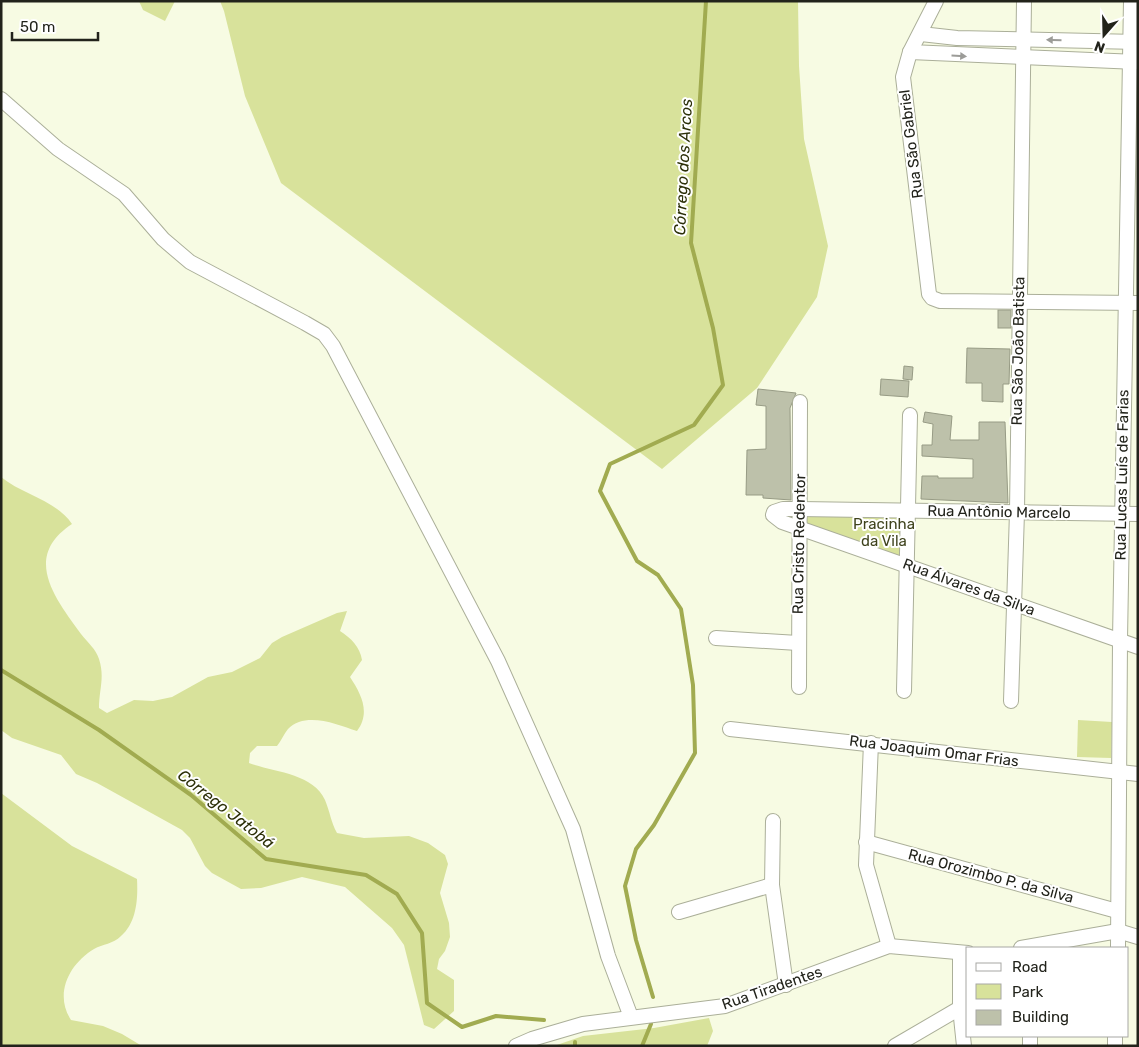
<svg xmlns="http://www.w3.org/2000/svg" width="1139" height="1047" viewBox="0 0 1139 1047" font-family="Rubik,sans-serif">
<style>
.green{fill:#d8e29b}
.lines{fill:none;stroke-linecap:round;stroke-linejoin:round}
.stream{stroke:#a1ab50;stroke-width:4}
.building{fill:#bdc1aa;stroke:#979b85}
.minor-casing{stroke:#abaf99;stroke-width:16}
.minor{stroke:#fff;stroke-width:14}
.oneway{fill:#9c9c98}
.labels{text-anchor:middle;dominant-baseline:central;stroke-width:4;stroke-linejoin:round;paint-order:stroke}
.street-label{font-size:15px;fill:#22231b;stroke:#fff}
.park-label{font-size:15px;fill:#3f431d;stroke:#fff}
.water-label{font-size:16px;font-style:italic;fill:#2c3008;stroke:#fff}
</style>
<rect width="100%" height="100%" fill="#f7fbe3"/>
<g class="green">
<path d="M139 1H175L165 21 143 10Z"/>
<path d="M220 1H798L799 66 804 139 828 246 817 297 757 388 662 469 281 183 245 96 224 11Z"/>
<path d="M1 477C23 495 56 500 72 524 22 557 55 598 81 634 88 643 96 649 99 659 105 677 99 690 99 708L107 713 134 700 153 701 172 697 208 677 232 672 260 658 272 643 282 637 337 613 347 611 340 631C351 638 360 647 362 660L350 677C361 694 371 712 357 731 337 724 305 711 288 729 284 734 281 741 277 746H257L250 753 249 763C273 772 313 773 325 800 330 812 331 822 337 833L364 838 409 836 428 843 445 855 448 864 440 893 449 923 450 937 445 951 439 959 437 969 454 980V1011L434 1029 424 1025 404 945 392 928 345 887 302 877 261 888 241 889 212 873 205 866 190 838 182 830 97 783 76 774 61 755 12 738 1 730Z"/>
<path d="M805 513 903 515 902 558 804 525Z"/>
<path d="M1078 720 1112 722 1111 758 1077 757Z"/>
<path d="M1 793 72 846 137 879C138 898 137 922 121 936 113 944 103 944 94 949 69 964 54 994 71 1020L103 1026 122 1034 142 1046H1Z"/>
<path d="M709 1018 713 1031 707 1046H554L583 1036 654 1028Z"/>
</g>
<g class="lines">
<g class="stream">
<path d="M1 670 99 730 191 795 266 859 366 875 397 894 422 933 427 1003 462 1027 496 1016 544 1020"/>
<path d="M653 997 636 940 625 886 636 849 654 825 695 753 693 685 681 609 658 575 637 561 600 491 610 464 694 425 723 385 713 328 691 243 706 1"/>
<path d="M575 1042V1046"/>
<path d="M642 1046 651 1024"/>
</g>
</g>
<g class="building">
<rect x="998" y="310" width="13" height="18"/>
<path d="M967 348 1010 349 1009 384H1003V402L982 401V383H966Z"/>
<path d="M904 366 913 367 912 380 903 379Z"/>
<path d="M881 379 909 381 908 397 880 395Z"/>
<path d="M758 389 796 393 790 408 791 500 763 498V495H746L747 450 766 449V406L756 405Z"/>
<path d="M925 412 952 416 950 440H979V422H1005L1008 503 921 499 922 476H938V478H973V459L922 456V445H932L933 424 923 422Z"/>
</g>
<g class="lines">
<defs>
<g id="minor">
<path d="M936 1 910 52 903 77 929 294 932 298 940 301 1138 303"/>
<path d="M921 34 957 38 1138 42"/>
<path d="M910 52 1137 62"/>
<path d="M1 99 58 149 124 194 163 239 190 262 305 323 324 334 333 346 498 661 573 829 608 956 631 1017"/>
<path d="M1138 514 800 509H783L774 512 773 515 782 522 1138 647"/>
<path d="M716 638 798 643"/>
<path d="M799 687 800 402"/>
<path d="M904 691 910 415"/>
<path d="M1011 701 1017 512 1024 1"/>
<path d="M730 729 1138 774"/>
<path d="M871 743 866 865 889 946"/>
<path d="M773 821 772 885 786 985"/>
<path d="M866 842 1117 911"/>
<path d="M679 912 772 885"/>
<path d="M1021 948 1118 931 1138 937"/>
<path d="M1118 948 1120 640 1131 1"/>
<path d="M960 953V1008L964 1046"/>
<path d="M516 1046 532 1039 583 1024 725 1006 889 946 968 953"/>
<path d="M895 1046 960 1008"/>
<path d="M1030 1046V1036"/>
<path d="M1115 1046V1036"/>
</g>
</defs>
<use href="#minor" class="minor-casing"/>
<use href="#minor" class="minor"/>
</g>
<defs><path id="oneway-solid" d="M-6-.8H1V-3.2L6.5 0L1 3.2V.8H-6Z" transform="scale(1.25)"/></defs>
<g class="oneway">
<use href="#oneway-solid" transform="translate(1054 40) rotate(-179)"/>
<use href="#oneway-solid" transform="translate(959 56) rotate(3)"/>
</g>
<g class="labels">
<g class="street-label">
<text transform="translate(911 144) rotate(-97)">Rua São Gabriel</text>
<text transform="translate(1018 351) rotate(-89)">Rua São João Batista</text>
<text transform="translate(1122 475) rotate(-89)">Rua Lucas Luís de Farias</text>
<text transform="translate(999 512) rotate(1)">Rua Antônio Marcelo</text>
<text transform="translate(799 544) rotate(-89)">Rua Cristo Redentor</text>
<text transform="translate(969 587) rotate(20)">Rua Álvares da Silva</text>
<text transform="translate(934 751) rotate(7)">Rua Joaquim Omar Frias</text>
<text transform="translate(991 876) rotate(15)">Rua Orozimbo P. da Silva</text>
<text transform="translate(772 988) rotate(-19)">Rua Tiradentes</text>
</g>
<g class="park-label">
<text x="884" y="524">Pracinha<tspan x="884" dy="17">da Vila</tspan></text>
</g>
<g class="water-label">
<text transform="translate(683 167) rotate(-87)">Córrego dos Arcos</text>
<text transform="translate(226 809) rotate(38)">Córrego Jatobá</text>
</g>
</g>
<rect width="1139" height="1047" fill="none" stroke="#22231b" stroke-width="5"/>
<rect x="966" y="947" width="162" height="90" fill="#ffffff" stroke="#a7a7a4"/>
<rect x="976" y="963" width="25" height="8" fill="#ffffff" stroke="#a7a7a4"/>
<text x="1012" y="972" font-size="15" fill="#22231b">Road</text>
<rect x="976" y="984" width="25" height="15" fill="#d8e29b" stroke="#a7a7a4"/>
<text x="1012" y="997" font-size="15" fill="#22231b">Park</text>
<rect x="976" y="1010" width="25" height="15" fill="#bdc1aa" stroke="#a7a7a4"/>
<text x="1012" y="1022" font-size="15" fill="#22231b">Building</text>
<g transform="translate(1104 35) rotate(200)" stroke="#ffffff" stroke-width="4" paint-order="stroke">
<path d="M0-4L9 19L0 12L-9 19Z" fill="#22231b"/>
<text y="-8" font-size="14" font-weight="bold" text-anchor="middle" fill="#22231b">N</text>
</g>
<path d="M12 32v8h86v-8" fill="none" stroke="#22231b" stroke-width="2.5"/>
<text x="20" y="32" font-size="15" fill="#22231b" stroke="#ffffff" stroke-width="4" paint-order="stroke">50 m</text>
</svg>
